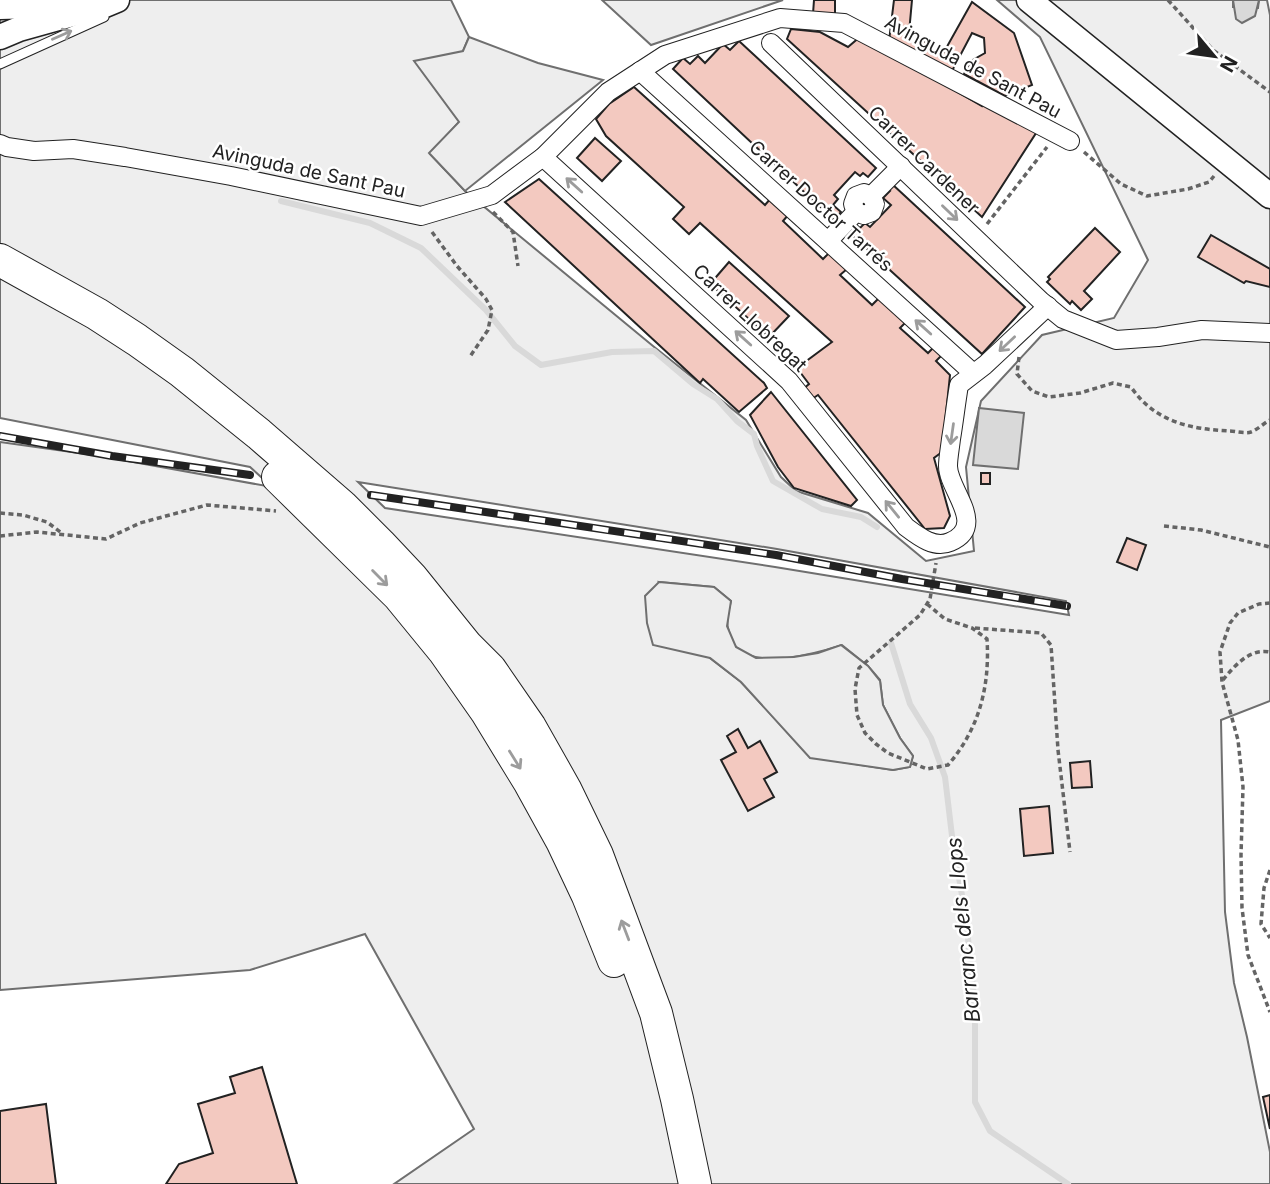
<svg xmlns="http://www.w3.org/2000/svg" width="1270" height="1184" viewBox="0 0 1270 1184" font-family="Inter,sans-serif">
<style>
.green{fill:#eee;stroke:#6f6f6f;stroke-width:2;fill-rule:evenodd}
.parking{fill:#ededed;stroke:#6f6f6f;stroke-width:2}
.water{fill:#d9d9d9;stroke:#6f6f6f;stroke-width:2}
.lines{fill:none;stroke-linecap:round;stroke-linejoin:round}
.stream{stroke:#d9d9d9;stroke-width:6}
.building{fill:#f3c9c0;stroke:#222;stroke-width:2}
.lane-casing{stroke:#222;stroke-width:11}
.street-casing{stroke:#222;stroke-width:20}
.secondary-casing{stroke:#222;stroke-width:27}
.highway-casing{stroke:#222;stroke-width:34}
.path{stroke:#646464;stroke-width:3.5;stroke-dasharray:5 3.5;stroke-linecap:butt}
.lane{stroke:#fff;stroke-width:9}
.street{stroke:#fff;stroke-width:18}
.secondary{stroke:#fff;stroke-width:24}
.highway{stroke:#fff;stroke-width:32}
.rail-casing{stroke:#222;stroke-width:8}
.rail{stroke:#fff;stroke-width:5;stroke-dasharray:16;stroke-linecap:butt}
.oneway{stroke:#9c9c9c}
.labels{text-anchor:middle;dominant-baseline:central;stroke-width:5;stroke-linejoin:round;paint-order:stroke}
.street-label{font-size:19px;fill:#222;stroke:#fff}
.water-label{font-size:21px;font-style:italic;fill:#222;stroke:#fff}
</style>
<rect width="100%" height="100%" fill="#fff"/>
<g class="green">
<path d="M0 0H451L469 37 463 51 459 122 430 154 465 191 653 346 746 420 781 477 796 491 868 513 926 561 974 551 966 467 981 401 1042 335 1114 318 1148 260 1040 37 997 0H1233V7L1258 8 1259 0H1267L1270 15V701L1221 720 1225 912 1234 983 1247 1037 1270 1152V1184H394L474 1129 365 934 250 970 0 990V442L100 456 272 487 250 467 0 418ZM358 482 777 549 1066 601 1069 615 775 567 385 508ZM659 582 714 587 731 601C729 609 726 620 728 628 729 633 733 644 737 648 759 669 815 654 842 645L868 666 880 680 883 705 900 738 913 756 910 767 893 770 810 757 741 682 710 658Z"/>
<path d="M602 0H783L651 45Z"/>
</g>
<g class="parking">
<path d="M469 37 538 63 603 80 465 191 429 153 459 122 414 61 463 51Z"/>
<path d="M659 582 714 587 731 601 727 626 736 647 756 658 794 657 818 653 841 645 868 666 880 681 883 705 900 738 913 756 910 767 893 770 810 758 741 682 710 658 653 645 647 623 645 596Z"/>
</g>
<g class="water">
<path d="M1233 0H1259L1255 16 1242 23 1236 19Z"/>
<path d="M979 408 1024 413 1018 469 973 465Z"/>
</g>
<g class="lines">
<g class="stream">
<path d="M281 201 370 223 421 248 486 310 515 346 541 365 612 352 654 351 693 384 717 399 737 421 754 434 757 446 773 481 822 509 861 517 877 527"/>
<path d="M891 643 910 704 931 738 945 777 952 836 966 919 975 1007V1102L990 1131 1068 1184"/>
</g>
</g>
<g class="building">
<path d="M814 0H835V15L813 14Z"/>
<path d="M894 0H912L909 33 944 52 972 2 1014 33 1032 85 1005 96 964 74 971 61 985 53 984 38 972 33 952 71 889 41Z"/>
<path d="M791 29 820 32 848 47 861 36 982 106 985 100 1038 130 982 217 787 39Z"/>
<path d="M739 41 876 168 868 177 863 173 860 176 855 172 834 195 838 199 833 205 841 212 834 220 673 69 683 58 690 64 698 56 705 63 723 44 730 50Z"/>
<path d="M634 87 765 205 771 198 789 214 783 221 823 259 829 253 847 269 840 275 872 305 880 297 906 322 900 328 928 353 933 348 941 356 936 361 950 375 942 452 934 458 950 516 944 528 925 529 818 395 812 399 803 389 809 384 797 368 832 342 700 223 689 234 673 219 684 207 606 136 596 119 609 104Z"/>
<path d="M595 138 621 161 602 181 577 158Z"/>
<path d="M539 179 764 383 767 388 739 412 703 379 700 383 505 202Z"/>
<path d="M892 184 1025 307 982 354 846 230 853 222 860 228 865 223 870 227 891 205 883 198 890 191 887 189Z"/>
<path d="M1095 228 1120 252 1084 291 1092 299 1081 310 1072 301 1070 304 1047 282 1050 279 1048 277Z"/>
<path d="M1211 235 1270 269V287L1246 281 1244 283 1198 257Z"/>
<path d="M729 262 789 316 769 337 710 284Z"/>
<path d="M771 392 857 500 851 506 794 488 778 467 750 415Z"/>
<rect x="981" y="473" width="9" height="11"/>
<path d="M1127 538 1146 545 1137 570 1117 562Z"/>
<path d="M738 729 748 748 760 741 777 772 764 779 774 797 748 811 721 760 736 752 727 736Z"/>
<path d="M1090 761 1092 787 1072 788 1070 763Z"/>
<path d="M1049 806 1053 853 1024 856 1020 809Z"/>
<path d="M262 1067 297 1184H166L179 1164 213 1153 198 1104 235 1093 230 1077Z"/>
<path d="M1270 1095V1129L1263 1097Z"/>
<path d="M46 1104 56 1184H0V1111Z"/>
</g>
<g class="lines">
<defs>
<path id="lane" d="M0 64 104 17"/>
<g id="street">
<path d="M771 43 1041 301 1063 319 1116 340 1158 337 1202 330 1270 333"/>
<path d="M640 71 973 373"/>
<path d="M0 144 7 147 34 151 73 149 125 157 231 176 421 216 492 195 543 157 608 92 665 55 780 18 844 23 1070 141"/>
<path d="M543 157 789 381 906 527C918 536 934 549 950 542 988 526 948 490 948 466 948 458 950 448 951 439 954 421 956 403 959 385L985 365 1048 306"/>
<path d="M871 196 901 166"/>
<path d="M856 212 864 215 872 212 875 204 871 196"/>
<path d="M856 212 853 204 856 196 864 193 871 196"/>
<path d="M828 241 856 212"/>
</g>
<g id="secondary">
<path d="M1029 0 1270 196"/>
<path d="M0 7 35 6 70 0"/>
<path d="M0 37 19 29 105 5 117 0"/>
</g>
<g id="highway">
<path d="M0 260 97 314 137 340 182 372 259 434 342 506 380 544 412 578 466 645 490 669 530 727 565 789 597 855 656 1013 677 1099 695 1184"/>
<path d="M278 477 399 596 444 651 486 711 530 783 562 841 588 896 614 961"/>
</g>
</defs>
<use href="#lane" class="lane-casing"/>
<use href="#street" class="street-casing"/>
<use href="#secondary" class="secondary-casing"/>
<use href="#highway" class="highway-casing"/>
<g class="path">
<path d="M1168 0 1213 50 1270 92"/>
<path d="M1084 152 1121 184 1147 196 1188 189 1209 182 1214 176"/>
<path d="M493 212 513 232 518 266"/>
<path d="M987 224 1047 147"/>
<path d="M432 232 457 266 486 299 492 310 488 330 469 358"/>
<path d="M1019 357 1017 374 1032 391 1049 397 1080 393 1113 383 1131 387C1155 422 1190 429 1229 431 1235 431 1245 434 1251 432 1257 430 1264 423 1270 420"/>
<path d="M0 513 23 515 47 522 63 534"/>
<path d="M1164 526 1201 530 1270 547"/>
<path d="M0 536 37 532 106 539 140 523 207 505 276 511"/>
<path d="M1270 603 1259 604 1238 613 1230 623 1220 652 1222 682 1238 740 1243 787 1241 855 1242 908 1248 955 1270 1012"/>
<path d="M927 604 945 619 972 628 987 639C990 687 979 729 948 765L927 769 888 753 876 744 865 733 857 715 855 689 859 668 920 615 930 599 936 563"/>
<path d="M975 628 1041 633 1051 645 1058 750 1070 852"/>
<path d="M1223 680C1235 665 1250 648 1270 652"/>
<path d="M1270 870 1264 888 1261 924 1270 938"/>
</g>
<use href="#lane" class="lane"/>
<use href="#street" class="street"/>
<use href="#secondary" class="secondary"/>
<use href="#highway" class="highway"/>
<defs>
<g id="rail">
<path d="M0 436 112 456 250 475"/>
<path d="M371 495 776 555 902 579 1067 606"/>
</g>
</defs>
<use href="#rail" class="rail-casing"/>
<use href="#rail" class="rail"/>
</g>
<defs><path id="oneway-shaft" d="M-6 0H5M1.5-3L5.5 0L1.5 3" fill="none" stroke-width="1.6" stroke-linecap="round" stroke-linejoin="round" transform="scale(1.75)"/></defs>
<g class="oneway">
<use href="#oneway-shaft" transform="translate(62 35) rotate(-24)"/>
<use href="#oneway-shaft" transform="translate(574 185) rotate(-138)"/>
<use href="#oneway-shaft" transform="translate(950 213) rotate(44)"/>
<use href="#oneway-shaft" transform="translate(923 327) rotate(-138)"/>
<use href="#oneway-shaft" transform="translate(743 338) rotate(-138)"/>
<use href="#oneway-shaft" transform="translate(1007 344) rotate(137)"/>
<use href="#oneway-shaft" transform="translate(952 434) rotate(98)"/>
<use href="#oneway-shaft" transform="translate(892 509) rotate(-129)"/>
<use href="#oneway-shaft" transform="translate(380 578) rotate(45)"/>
<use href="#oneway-shaft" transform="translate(515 760) rotate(58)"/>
<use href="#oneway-shaft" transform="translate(625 930) rotate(-111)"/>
</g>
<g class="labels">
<g class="street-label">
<text transform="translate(973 67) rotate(28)">Avinguda de Sant Pau</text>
<text transform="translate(924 160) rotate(44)">Carrer Cardener</text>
<text transform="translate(309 171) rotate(12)">Avinguda de Sant Pau</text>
<text transform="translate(821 206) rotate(42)">Carrer Doctor Tarrés</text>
<text transform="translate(750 318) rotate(43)">Carrer Llobregat</text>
</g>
<g class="water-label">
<text transform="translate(963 930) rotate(-96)">Barranc dels Llops</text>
</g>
</g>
<g transform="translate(1214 56) rotate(119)" stroke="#ffffff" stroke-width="5" paint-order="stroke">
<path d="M0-5L12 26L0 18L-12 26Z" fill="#222222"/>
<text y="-10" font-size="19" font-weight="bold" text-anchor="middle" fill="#222222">N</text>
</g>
</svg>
